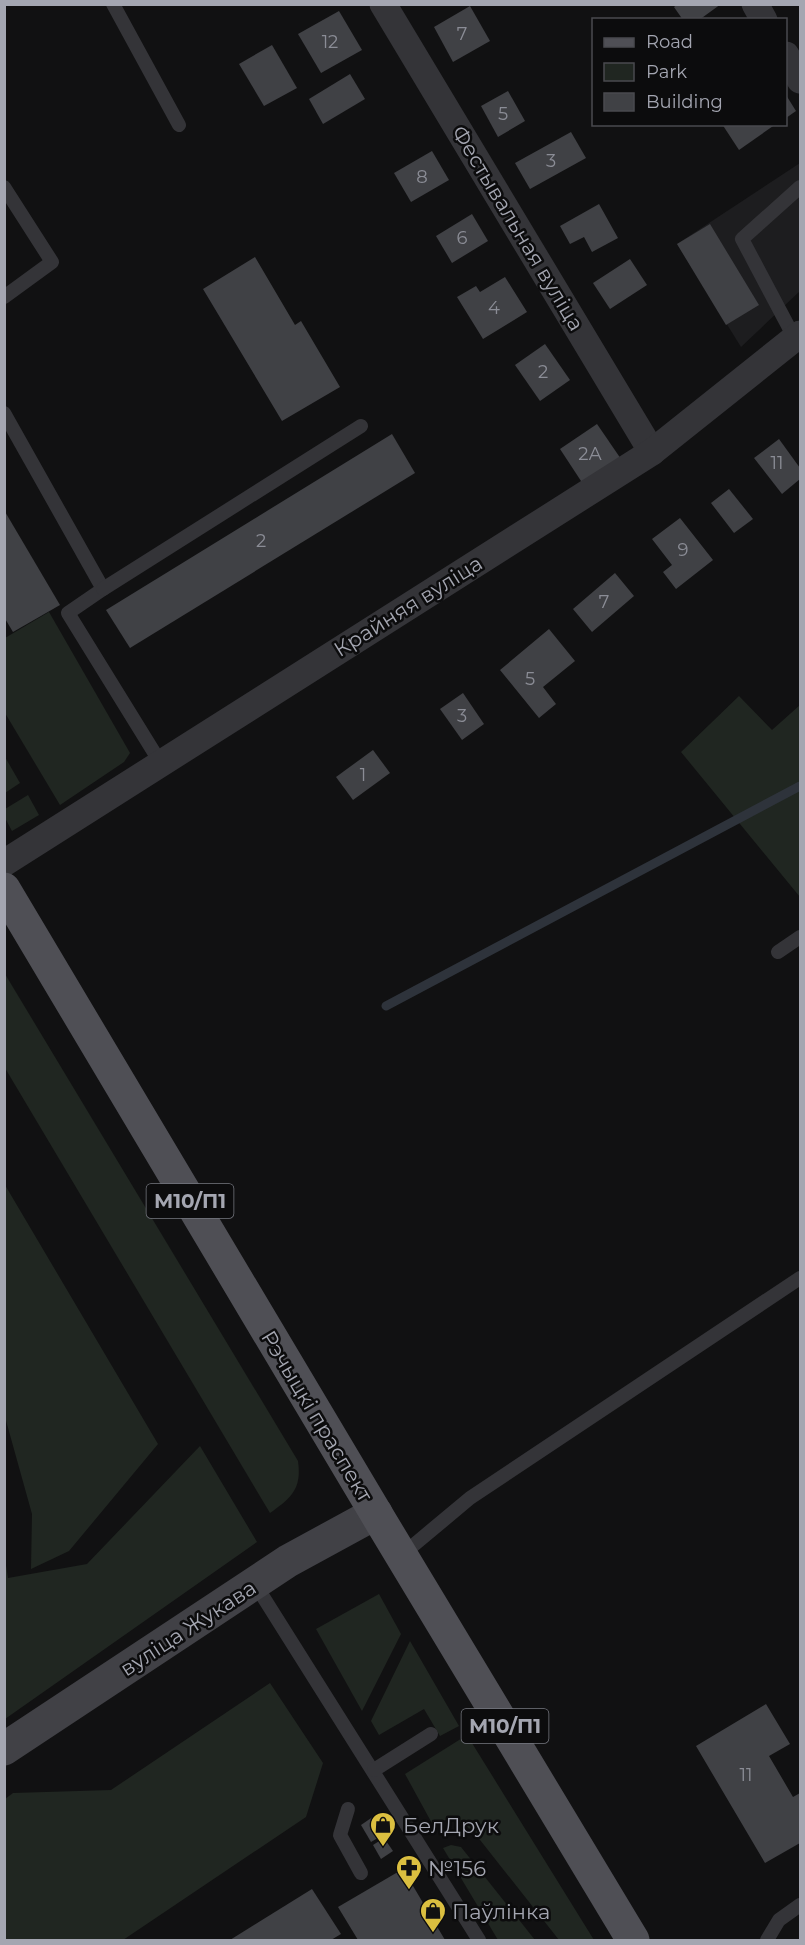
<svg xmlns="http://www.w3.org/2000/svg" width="805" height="1945" viewBox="0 0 805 1945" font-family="Montserrat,sans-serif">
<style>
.built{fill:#1d1d1f}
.green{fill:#202621}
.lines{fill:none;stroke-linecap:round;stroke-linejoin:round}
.stream{stroke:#2e333b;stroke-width:9}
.building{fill:#404145}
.lane{stroke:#343438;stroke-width:14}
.street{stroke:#343438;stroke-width:27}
.secondary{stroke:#414146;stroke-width:33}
.primary{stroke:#4f4f55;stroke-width:33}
.labels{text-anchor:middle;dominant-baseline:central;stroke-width:5;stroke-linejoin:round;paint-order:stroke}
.number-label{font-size:18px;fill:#8b8d96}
.shield{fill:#0c0c0d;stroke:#767880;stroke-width:1.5}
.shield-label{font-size:20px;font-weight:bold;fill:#a4a6b1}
.street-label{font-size:21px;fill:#a4a6b1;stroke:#0c0c0d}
.poi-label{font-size:21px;fill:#a4a6b1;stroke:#0c0c0d;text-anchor:start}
</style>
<rect width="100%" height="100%" fill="#111112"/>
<path class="built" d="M800 163V291L741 347 677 244Z"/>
<g class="green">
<path d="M49 612 130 753 124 762 60 805 5 713V638Z"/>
<path d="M739 696 772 730 800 705V897L681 752Z"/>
<path d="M5 757 20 783 5 793H4Z"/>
<path d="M28 795 39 815 12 831 5 818V809Z"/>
<path d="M5 974 298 1461C302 1489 291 1498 270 1513L5 1068Z"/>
<path d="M5 1185 158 1444 69 1551 31 1569 32 1514 5 1417Z"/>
<path d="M200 1446 257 1542 5 1719V1559L8 1578 87 1564Z"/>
<path d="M379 1594 401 1634 362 1711 316 1629Z"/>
<path d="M410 1641 459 1726 440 1736 424 1709 379 1735 371 1721Z"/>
<path d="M270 1683 323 1763 306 1817 123 1940H5V1799L13 1793 111 1790Z"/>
<path d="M467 1735 594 1940H559L473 1831 460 1822 445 1820 434 1827 405 1774Z"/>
<path d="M451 1845 461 1847 535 1940H498L443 1848Z"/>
</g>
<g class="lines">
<path class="stream" d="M386 1006 800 786"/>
</g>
<g class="building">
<path d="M678 4H721L699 20H683L674 7Z"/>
<path d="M470 6 490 41 453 62 434 27Z"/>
<path d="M339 11 362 50 321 73 298 34Z"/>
<path d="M272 45 297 88 264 106 239 64Z"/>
<path d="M350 74 365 99 323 124 309 99Z"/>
<path d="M508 91 525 121 498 137 481 106Z"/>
<path d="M786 95 796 111 786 118Z"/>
<path d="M722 124H776L739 150Z"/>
<path d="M571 132 586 158 530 189 515 163Z"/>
<path d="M432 151 449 180 411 202 394 173Z"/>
<path d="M599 204 618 238 592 252 584 237 570 244 560 226Z"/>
<path d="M472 214 488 241 452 263 436 236Z"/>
<path d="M710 224 759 305 726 325 677 244Z"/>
<path d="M255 257 295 325 301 321 340 387 282 421 203 289Z"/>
<path d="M630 259 647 285 610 309 593 283Z"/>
<path d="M505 277 527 312 483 339 457 297 476 286 480 292Z"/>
<path d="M545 344 570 380 540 401 515 365Z"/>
<path d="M597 424 621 459 583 484 560 449Z"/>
<path d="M392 434 415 473 130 648 106 610Z"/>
<path d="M779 439 800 468V479L782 494 754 458Z"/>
<path d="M729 489 753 519 734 533 711 503Z"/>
<path d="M4 510 60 605 13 632 4 617Z"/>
<path d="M680 518 713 560 676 589 663 572 672 565 652 539Z"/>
<path d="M615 573 634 596 592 632 573 609Z"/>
<path d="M549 629 575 661 543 687 556 704 539 718 500 670Z"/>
<path d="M463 693 484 724 462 740 440 709Z"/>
<path d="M373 750 390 773 353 800 336 777Z"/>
<path d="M766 1704 790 1744 769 1756 793 1797 800 1793V1843L765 1863 696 1746Z"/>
<path d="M377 1814 388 1832 371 1842 361 1825Z"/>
<path d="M384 1838 393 1851 381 1859 373 1845Z"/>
<path d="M403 1869 445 1940H358L338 1907Z"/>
<path d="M312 1889 341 1934 331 1940H230Z"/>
</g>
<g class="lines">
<g class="lane">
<path d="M113 4 179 125"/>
<path d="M4 187 52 262 4 297"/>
<path d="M795 339 742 239 800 187"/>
<path d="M4 413 103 589 68 613 160 762"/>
<path d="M103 589 361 426"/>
<path d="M778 952 800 937"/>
<path d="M403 1554 470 1498 800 1278"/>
<path d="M255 1584 479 1940"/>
<path d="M374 1770 431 1734"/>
<path d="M348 1809 340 1835 361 1873"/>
<path d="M767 1940 779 1920 800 1905"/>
</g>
<g class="street">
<path d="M383 4 652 452"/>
<path d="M755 4 764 20"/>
<path d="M786 55 800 80"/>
<path d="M4 863 652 452 800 334"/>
</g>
<path class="secondary" d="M4 1749 288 1561 376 1513"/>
<path class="primary" d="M4 889C213 1240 421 1591 633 1940"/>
</g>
<defs>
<symbol id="shop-pin" viewBox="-11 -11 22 30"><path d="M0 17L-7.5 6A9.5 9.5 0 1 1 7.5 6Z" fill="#dbbf40" stroke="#0c0c0d"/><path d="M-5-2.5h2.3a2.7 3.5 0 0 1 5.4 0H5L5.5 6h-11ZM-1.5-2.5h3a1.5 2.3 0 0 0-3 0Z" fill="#111"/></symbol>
<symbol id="pharmacy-pin" viewBox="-11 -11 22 30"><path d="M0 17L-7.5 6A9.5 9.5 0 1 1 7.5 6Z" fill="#dbbf40" stroke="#0c0c0d"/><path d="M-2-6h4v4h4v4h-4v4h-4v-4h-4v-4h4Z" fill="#111"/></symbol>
</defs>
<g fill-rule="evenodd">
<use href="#shop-pin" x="368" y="1810" width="30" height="40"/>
<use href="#pharmacy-pin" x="394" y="1853" width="30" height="40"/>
<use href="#shop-pin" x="418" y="1896" width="30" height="40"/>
</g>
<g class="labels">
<g class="number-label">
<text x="462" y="34">7</text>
<text x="330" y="42">12</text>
<text x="503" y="114">5</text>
<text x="551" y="161">3</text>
<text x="422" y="177">8</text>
<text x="462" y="238">6</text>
<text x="494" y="308">4</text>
<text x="543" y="372">2</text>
<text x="590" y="454">2А</text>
<text x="777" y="463">11</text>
<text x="261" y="541">2</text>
<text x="683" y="550">9</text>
<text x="604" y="602">7</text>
<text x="530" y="679">5</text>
<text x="462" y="716">3</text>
<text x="363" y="775">1</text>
<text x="746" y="1775">11</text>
</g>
<g class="shield">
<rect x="146.5" y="1184" width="87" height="34" rx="4.5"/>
<rect x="461.5" y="1709" width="87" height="34" rx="4.5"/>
</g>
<g class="shield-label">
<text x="190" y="1201">М10/П1</text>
<text x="505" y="1726">М10/П1</text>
</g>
<g class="street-label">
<text transform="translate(518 228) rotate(59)">Фестывальная вуліца</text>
<text transform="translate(408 606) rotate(-32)">Крайняя вуліца</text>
<text transform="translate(317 1416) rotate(59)">Рэчыцкі праспект</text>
<text transform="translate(188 1628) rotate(-33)">вуліца Жукава</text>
</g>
<g class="poi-label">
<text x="403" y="1825">БелДрук</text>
<text x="428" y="1868">№156</text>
<text x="452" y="1911">Паўлінка</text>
</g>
</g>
<rect width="805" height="1945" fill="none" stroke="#a4a6b1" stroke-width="12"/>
<rect x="592" y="18" width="195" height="108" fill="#0c0c0d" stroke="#494a4f" stroke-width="1.5"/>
<rect x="604" y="38" width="30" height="9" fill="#4f4f55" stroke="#494a4f" stroke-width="1.5"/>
<text x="646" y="48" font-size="18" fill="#a4a6b1">Road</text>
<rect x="604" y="63" width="30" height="18" fill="#202621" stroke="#494a4f" stroke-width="1.5"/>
<text x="646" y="78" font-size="18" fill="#a4a6b1">Park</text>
<rect x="604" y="93" width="30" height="18" fill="#404145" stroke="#494a4f" stroke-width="1.5"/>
<text x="646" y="108" font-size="18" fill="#a4a6b1">Building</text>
</svg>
